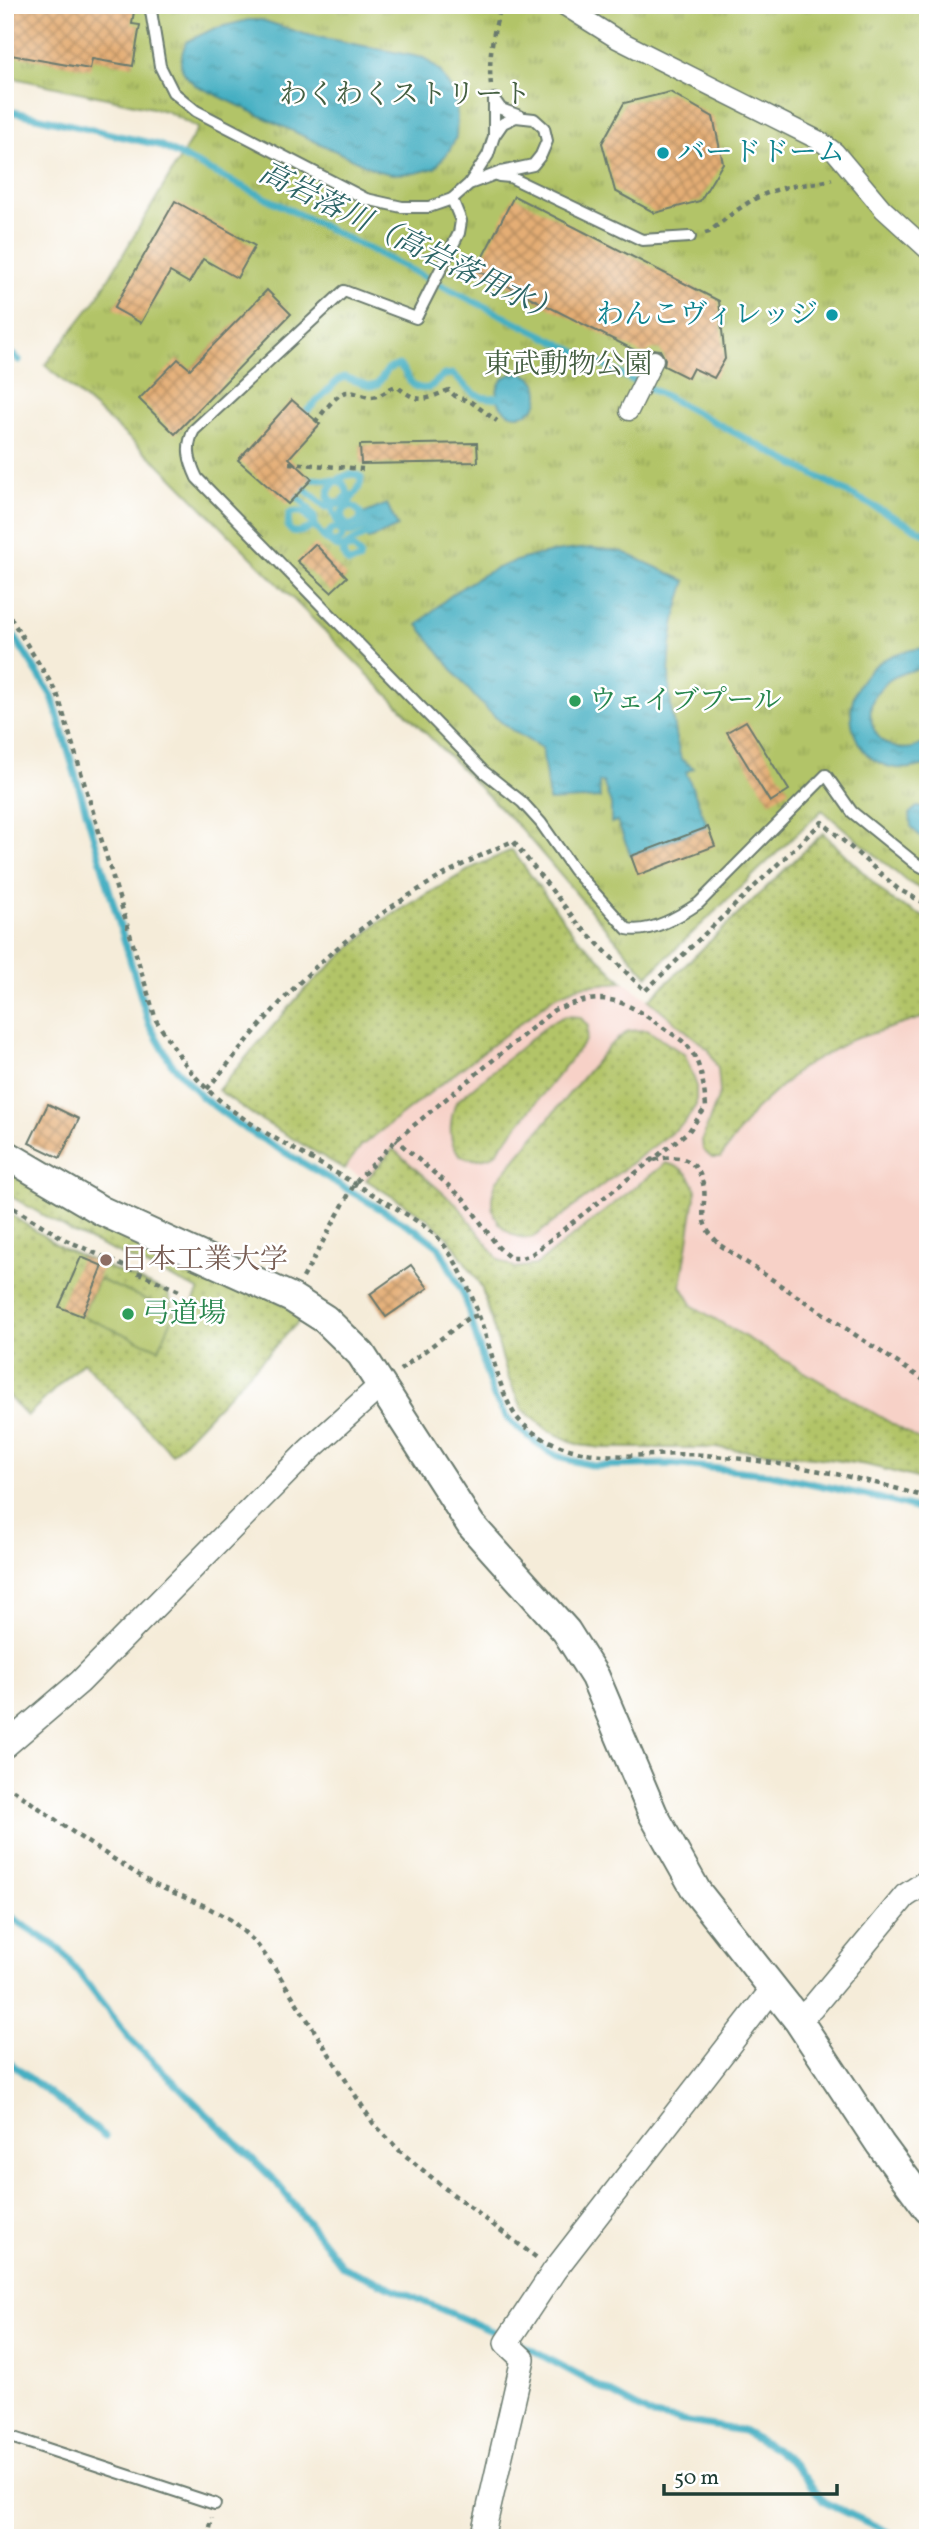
<svg xmlns="http://www.w3.org/2000/svg" width="933" height="2543" viewBox="0 0 933 2543" font-family="Vollkorn,'Noto Serif JP',serif">
<style>
.built{fill:#f7d1c7}
.grass{fill:url(#grass-dots);stroke:#68804e;stroke-width:2}
.park{fill:url(#park-tufts);stroke:#68804e;stroke-width:2}
.garden{fill:#b2c467;stroke:#68804e;stroke-width:2}
.water{fill:url(#water-ripples);stroke:#32767b;stroke-width:2}
.lines{fill:none;stroke-linecap:round;stroke-linejoin:round}
.stream{stroke:#44afc2;stroke-width:7}
.building{fill:url(#building-cross-hatch)}
.service-casing{stroke:#6a7a6e;stroke-width:14}
.pedestrian-casing{stroke:#6a7a6e;stroke-width:21}
.minor-casing{stroke:#6a7a6e;stroke-width:26}
.tertiary-casing{stroke:#6a7a6e;stroke-width:32}
.path{stroke:#6a7a6e;stroke-width:4.5;stroke-dasharray:5 5;stroke-linecap:butt}
.service{stroke:#fff;stroke-width:10}
.pedestrian{stroke:#fff;stroke-width:18}
.minor{stroke:#fff;stroke-width:23}
.tertiary{stroke:#fff;stroke-width:28}
.culture-dot{fill:#0f9aa8;stroke:#fff;stroke-width:2.5}
.leisure-dot{fill:#2e9e5b;stroke:#fff;stroke-width:2.5}
.education-dot{fill:#8d6e63;stroke:#fff;stroke-width:2.5}
.labels{text-anchor:middle;dominant-baseline:central;stroke-width:5;stroke-linejoin:round;paint-order:stroke}
.park-label{font-size:28px;fill:#445f41;stroke:#fff}
.culture-label{font-size:28px;fill:#0d838f;stroke:#fff;text-anchor:start}
.leisure-label{font-size:28px;fill:#27864d;stroke:#fff;text-anchor:start}
.education-label{font-size:28px;fill:#785e54;stroke:#fff;text-anchor:start}
.water-label{font-size:30px;font-style:italic;fill:#2c6566;stroke:#fff}
</style>
<defs>
<pattern id="grass-dots" width="8" height="8" patternUnits="userSpaceOnUse" patternTransform="scale(1.75)"><rect width="8" height="8" fill="#b2c467"/><path d="M2 2h.1M6 6h.1" fill="none" stroke="#90a056" stroke-width="1.8" stroke-linecap="round"/></pattern>
<pattern id="park-tufts" width="24" height="20" patternUnits="userSpaceOnUse" patternTransform="scale(1.75)"><rect width="24" height="20" fill="#b2c467"/><path d="M3 7l-1-3M5 7V3M7 7l1-3M15 17l-1-3M17 17v-4M19 17l1-3" fill="none" stroke="#90a056"/></pattern>
<pattern id="water-ripples" width="26" height="14" patternUnits="userSpaceOnUse" patternTransform="scale(1.75)"><rect width="26" height="14" fill="#44afc2"/><path d="M2 4q2-2 4 0t4 0M15 11q2-2 4 0t4 0" fill="none" stroke="#38909e"/></pattern>
<pattern id="building-cross-hatch" width="8" height="8" patternUnits="userSpaceOnUse" patternTransform="scale(1.75)"><rect width="8" height="8" fill="#e4ad74"/><path d="M0 0l8 8M0 8l8-8" fill="none" stroke="#b88e60"/></pattern>
</defs>
<rect width="100%" height="100%" fill="#fff"/>
<filter id="ink" filterUnits="userSpaceOnUse"><feTurbulence type="fractalNoise" baseFrequency=".0143" numOctaves="2"/><feDisplacementMap in="SourceGraphic" scale="14" xChannelSelector="R" yChannelSelector="G"/><feConvolveMatrix kernelMatrix="1 2 1 2 8 2 1 2 1" color-interpolation-filters="sRGB"/></filter>
<filter id="wash" filterUnits="userSpaceOnUse"><feTurbulence type="fractalNoise" baseFrequency=".00686" numOctaves="4" result="noise"/><feDisplacementMap in="SourceGraphic" scale="28" xChannelSelector="R" yChannelSelector="G"/><feGaussianBlur stdDeviation="1.57" result="paint"/><feColorMatrix in="noise" values="0 0 0 0 0 0 0 0 0 0 0 0 0 0 0 0 0 1.4 0 .05"/><feComposite in="paint" operator="in"/></filter>
<g filter="url(#wash)">
<rect width="100%" height="100%" fill="#f5ecd9"/>
<path class="built" d="M823 833 891 900 928 919V1481L867 1465 814 1457 720 1448H602L579 1445 549 1431 522 1409 508 1377 481 1286 450 1240 428 1219 366 1180 256 1117 218 1090 305 989 378 923 474 867 512 850 574 934 623 981 649 1000Z"/>
<g class="grass">
<path d="M823 833 891 900 928 919V1016L851 1040 800 1069 755 1110 720 1158H712L703 1150 702 1140 720 1092 718 1069 709 1050 649 1000Z"/>
<path d="M512 850 574 934 623 982 580 986 554 997 361 1146 344 1169 256 1117 218 1090 305 989 378 923 474 867Z"/>
<path d="M566 1016 580 1017 588 1026 586 1040 494 1155C451 1171 444 1136 456 1102L551 1022Z"/>
<path d="M647 1030 685 1055 696 1084V1105L684 1123 534 1237C512 1242 491 1222 492 1199 492 1194 495 1187 496 1182L608 1047 628 1031Z"/>
<path d="M393 1149 459 1207 499 1260 515 1268 536 1265 666 1163C683 1167 690 1174 696 1190L681 1286 693 1306 928 1445V1481L867 1465 814 1457 720 1448H602L579 1445 549 1431 522 1409 508 1377 481 1286 450 1240 428 1219 366 1180Z"/>
<path d="M5 1166 305 1315 172 1454 83 1362 27 1416 5 1393V1211L64 1249 167 1292 175 1312 186 1317 199 1290 74 1233 5 1193Z"/>
</g>
<path class="park" d="M5 5H928V893L906 881 822 810 647 976 521 829 159 464 45 365 96 300 198 128 166 111 5 76Z"/>
<path class="garden" d="M98 1279 175 1312 159 1349 82 1316Z"/>
<g class="water">
<path d="M248 20H262L304 34 424 58 440 71 455 96 457 116 456 137 449 151 435 168 416 173 392 174 378 171 195 85C178 70 178 63 186 42L213 29Z"/>
<circle cx="518" cy="394" r="21"/>
<path d="M387 504 398 527 368 540 358 516Z"/>
<path d="M592 548 623 552 686 581C665 641 664 697 681 759L694 768 686 772 708 827 631 856 617 821 611 823V805L603 782H599L600 798 549 801 542 748C530 741 516 734 505 725 470 698 445 659 418 625 469 572 520 552 592 548Z"/>
<path d="M928 648V668C835 676 870 777 928 741V764C837 795 815 653 928 648Z"/>
<path d="M917 807H928V844L911 827 910 813Z"/>
</g>
<g class="lines">
<g class="stream">
<path d="M5 110 159 145 669 398 928 535"/>
<path d="M5 349 19 360"/>
<path d="M306 412 337 381 344 377 370 386 377 385 388 369 399 365C411 376 408 391 429 388L444 375 453 374C467 387 476 402 498 397"/>
<path d="M307 479 334 480 343 483 348 493 342 502 336 503 331 500 328 495C330 481 350 469 361 477 362 494 343 501 342 518L347 526 358 523 361 518 360 512 352 506C339 508 337 520 347 527L368 519"/>
<path d="M301 486 326 507 340 504"/>
<path d="M290 490C298 498 328 521 308 529 301 532 298 533 291 531L288 527 289 514 294 512H303L326 540 333 543 341 540 343 535 339 529H332L328 534C329 549 342 548 354 548L360 555 359 560 349 563C331 547 361 537 373 532"/>
<path d="M328 498 340 529 351 533 369 526"/>
<path d="M5 622 52 696 149 1024 171 1063 202 1097 242 1127 418 1231 439 1247 464 1295 493 1395 504 1413 512 1423 547 1451 565 1459 595 1466 672 1464 769 1474 882 1499 928 1512"/>
<path d="M5 1913 60 1949 131 2040 276 2182 343 2267 506 2337"/>
<path d="M5 2059 105 2136"/>
<path d="M517 2342 653 2416 743 2431 774 2448 795 2465 824 2502 901 2538"/>
</g>
</g>
<g id="blocks">
<g class="building">
<path d="M5 5H135L132 24 140 25 133 66 92 59 90 69 5 54Z"/>
<path d="M670 92 713 117 723 163 700 201 655 213 615 191 602 143 624 103Z"/>
<path d="M514 196 719 301 725 359 714 378 693 368 688 378 664 366 665 359 660 350 653 349 644 355 476 270Z"/>
<path d="M175 201 255 246 237 278 203 259 189 283 170 272 141 323 114 308Z"/>
<path d="M267 290 291 314 175 434 139 399 178 359 190 369Z"/>
<path d="M292 400 320 424 289 458 312 479 288 504 238 460Z"/>
<path d="M477 443 478 462 361 464 360 445Z"/>
<path d="M315 544 347 577 331 592 297 561Z"/>
<path d="M746 721 789 790 770 802 727 732Z"/>
<path d="M708 827 715 846 638 875 631 856Z"/>
<path d="M48 1104 79 1119 60 1158 29 1143Z"/>
<path d="M81 1257 103 1266 82 1316 59 1307Z"/>
<path d="M411 1265 428 1288 386 1317 370 1294Z"/>
</g>
</g>
</g>
<g filter="url(#ink)">
<use href="#blocks" fill-opacity="0" stroke="#6a7a6e" stroke-width="2"/>
<g class="lines">
<defs>
<g id="service">
<path d="M150 5 160 66 173 92 196 111 366 199 402 207H429L452 199 469 184 488 155 494 136 503 123 516 117 534 119 544 128 547 141 541 155 533 165 501 172 469 184"/>
<path d="M494 99 501 109 520 116"/>
<path d="M494 101V136"/>
<path d="M499 176 510 177 642 240 690 237"/>
<path d="M452 199 461 221 459 233 416 318 344 291 194 430C185 447 189 461 197 478L483 771 522 802 541 823 574 870 627 929C650 934 680 916 699 903L826 775 852 812 915 863 928 870"/>
<path d="M5 2435 215 2504"/>
</g>
<g id="pedestrian">
<path d="M563 5 617 39 820 141 835 152 883 209 928 250"/>
<path d="M629 411 654 360"/>
</g>
<g id="minor">
<path d="M5 1746 80 1682 309 1450 380 1386"/>
<path d="M798 2020 812 2008 905 1896 928 1881"/>
<path d="M482 2538 523 2359 506 2343 554 2271 774 1987"/>
</g>
<path id="tertiary" d="M5 1154 102 1211 292 1298 325 1319 361 1354 471 1525 566 1631 595 1677 653 1814 697 1892 798 2020 880 2144 928 2209"/>
</defs>
<use href="#service" class="service-casing"/>
<use href="#pedestrian" class="pedestrian-casing"/>
<use href="#minor" class="minor-casing"/>
<use href="#tertiary" class="tertiary-casing"/>
<g class="path">
<path d="M491 85C488 60 493 28 502 5"/>
<path d="M705 233 709 232C733 213 753 195 783 188 799 184 816 185 832 179"/>
<path d="M315 422C323 413 333 398 343 393 351 389 362 397 371 397 382 397 387 389 396 386 421 405 423 400 449 390L455 396 471 402 497 421"/>
<path d="M289 463 363 469"/>
<path d="M5 609 57 693 156 1020C171 1044 186 1068 206 1088 248 1130 324 1163 375 1196 398 1210 428 1224 444 1245 468 1277 480 1318 492 1356 498 1376 504 1398 515 1415 525 1429 542 1439 558 1445 605 1464 655 1451 705 1455 779 1462 857 1475 928 1498"/>
<path d="M207 1089C237 1054 266 1016 299 983 359 923 435 874 513 841L580 926 645 991 822 822 898 889 928 905"/>
<path d="M654 1160C680 1153 699 1159 704 1188 706 1201 700 1214 706 1227 709 1234 716 1240 720 1245L928 1383"/>
<path d="M5 1203 66 1240 179 1291"/>
<path d="M303 1278 355 1183 396 1140 554 1010C606 990 621 998 665 1029 673 1035 685 1041 690 1049 702 1067 704 1086 706 1107L689 1131 532 1254 522 1258H510L498 1247 464 1199 396 1140"/>
<path d="M400 1370 468 1318 479 1315"/>
<path d="M5 1784 84 1840 153 1884 203 1905 231 1920 255 1942 272 1964 373 2123 400 2151 442 2186 537 2258"/>
<path d="M208 2538 212 2518"/>
</g>
<use href="#service" class="service"/>
<use href="#pedestrian" class="pedestrian"/>
<use href="#minor" class="minor"/>
<use href="#tertiary" class="tertiary"/>
</g>
</g>
<g class="culture-dot">
<circle cx="663" cy="153" r="7"/>
<circle cx="832" cy="315" r="7"/>
</g>
<g class="leisure-dot">
<circle cx="575" cy="701" r="7"/>
<circle cx="128" cy="1314" r="7"/>
</g>
<circle class="education-dot" cx="106" cy="1260" r="7"/>
<g class="labels">
<g class="park-label">
<text x="405" y="95">わくわくストリート</text>
<text x="568" y="365">東武動物公園</text>
</g>
<g class="culture-label">
<text x="677" y="153">バードドーム</text>
<text x="818" y="315" text-anchor="end">わんこヴィレッジ</text>
</g>
<g class="leisure-label">
<text x="589" y="701">ウェイブプール</text>
<text x="142" y="1314">弓道場</text>
</g>
<g class="education-label">
<text x="120" y="1260">日本工業大学</text>
</g>
<g class="water-label">
<text transform="translate(409 244) rotate(26)">高岩落川（高岩落用水）</text>
</g>
</g>
<rect width="933" height="2543" fill="none" stroke="#fff" stroke-width="28"/>
<path d="M664 2484v10h173v-10" fill="none" stroke="#1f3d34" stroke-width="3.5"/>
<text x="674" y="2484" font-size="21" fill="#1f3d34" stroke="#ffffff" stroke-width="5" paint-order="stroke">50 m</text>
</svg>
